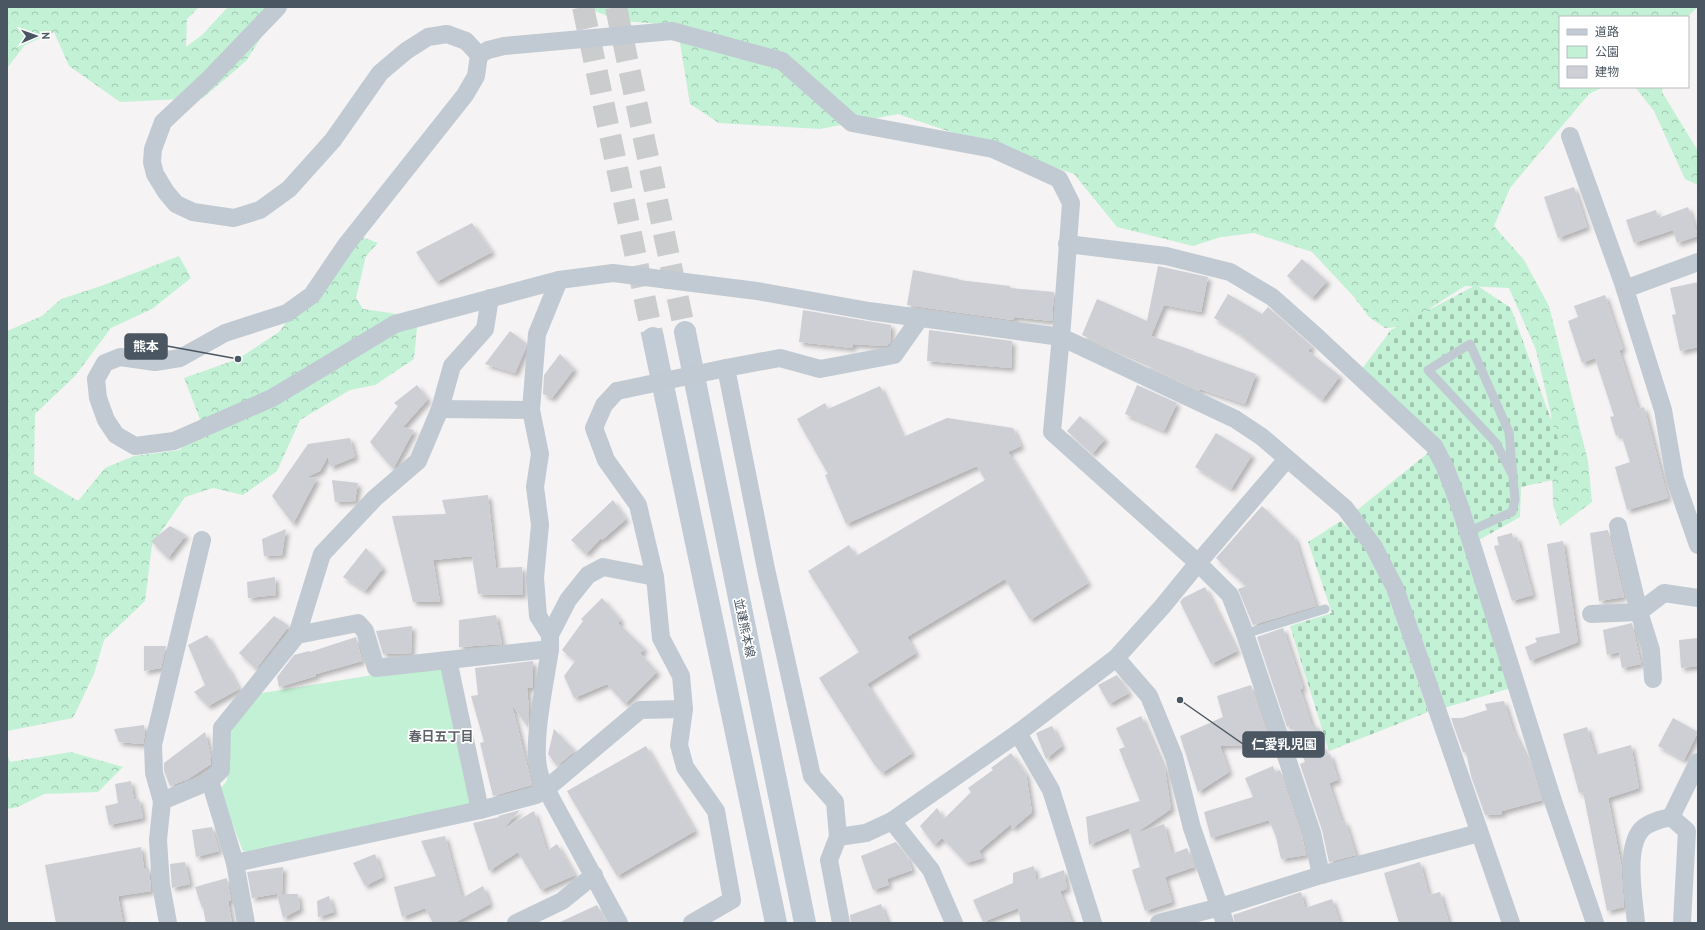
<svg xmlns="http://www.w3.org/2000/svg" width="1705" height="930" viewBox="0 0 1705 930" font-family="'PT Sans','Noto Sans JP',sans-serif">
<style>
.forest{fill:url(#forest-crowns)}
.cemetery{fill:url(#cemetery-stones)}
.park{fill:#c3f1d5}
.building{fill:#cdcfd5;filter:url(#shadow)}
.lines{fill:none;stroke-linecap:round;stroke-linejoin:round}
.secondary-tunnel{stroke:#caccce;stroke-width:22;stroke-dasharray:22 11;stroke-linecap:butt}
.lane{stroke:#c1cad2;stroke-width:9}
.street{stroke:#c1cad2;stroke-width:18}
.secondary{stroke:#c1cbd6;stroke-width:22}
.street-bridge{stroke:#c1cad2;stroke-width:18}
.labels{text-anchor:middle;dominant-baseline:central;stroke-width:3.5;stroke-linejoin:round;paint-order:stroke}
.street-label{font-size:12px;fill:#4a5661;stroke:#fff}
.neighbourhood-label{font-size:13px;font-weight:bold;fill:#5f6368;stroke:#fff}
.leader{fill:none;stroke:#4a5661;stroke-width:1.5}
.callout-dot{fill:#4a5661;stroke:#fff;stroke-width:1.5}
.callout{fill:#4a5661;stroke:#4a5661;stroke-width:1.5}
.callout-label{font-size:13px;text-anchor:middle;font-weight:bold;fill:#fff}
</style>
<defs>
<pattern id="forest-crowns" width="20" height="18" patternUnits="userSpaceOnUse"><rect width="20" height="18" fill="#c3f1d5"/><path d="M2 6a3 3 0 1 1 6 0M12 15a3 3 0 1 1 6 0" fill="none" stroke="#a0c6b0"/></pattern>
<pattern id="cemetery-stones" width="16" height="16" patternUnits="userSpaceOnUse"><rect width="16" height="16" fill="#c3f1d5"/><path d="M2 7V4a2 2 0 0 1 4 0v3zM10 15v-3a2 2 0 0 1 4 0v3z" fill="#a0c6b0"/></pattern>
<filter id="shadow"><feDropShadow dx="3.5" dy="3.5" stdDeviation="2" flood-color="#0004"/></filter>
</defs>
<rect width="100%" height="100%" fill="#f5f3f3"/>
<g class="forest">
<path d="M7 7H199L187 19 186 47 202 35 228 7H277L269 25 246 61 203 98 120 102 69 66 54 32 25 45 7 68Z"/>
<path d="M585 7H1698L1687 17H1560V87H1603L1589 94 1510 188 1494 226 1524 260 1549 306 1588 461 1592 502 1560 526 1553 505 1551 414 1536 350 1509 288 1465 286 1432 307 1409 326 1385 328 1369 317 1354 297 1312 252 1254 233 1221 237 1193 246 1117 227 1074 174 898 114 820 129 719 123 690 104 677 25 620 21Z"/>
<path d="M1635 87H1663L1662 92 1698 151V185L1685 179 1654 111Z"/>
<path d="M354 234 378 243 366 256 356 298 363 309 418 317 414 359 375 385 350 390 300 420 277 471 243 495 213 488 185 497 152 545 145 601 104 640 94 674 73 718 7 731V331L42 316 61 299 101 286 179 256 191 278 152 309 111 328 75 376 35 414 34 474 78 501 105 468 134 456 180 450 201 422 184 378 238 359 279 332 309 290Z"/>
<path d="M71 752 123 767 98 792 44 794 18 807 7 809V754L10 762Z"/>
</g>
<g class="cemetery">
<path d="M1476 285 1511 308 1563 453 1553 480 1521 487 1520 517 1477 541 1448 453 1362 369 1391 330Z"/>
<path d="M1428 453 1439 472 1511 688 1444 708 1356 511Z"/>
<path d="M1341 521 1363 543 1377 569 1390 600 1428 712 1329 751 1290 626 1332 613 1308 542Z"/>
</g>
<path class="park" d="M439 667 446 672 470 805 254 853 243 851 219 790 226 782 229 771 227 753 231 729 256 694 373 675Z"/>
<g class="building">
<path d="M1574 187 1587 227 1558 238 1544 197Z"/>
<path d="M1688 207 1698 236 1677 243 1673 230 1634 243 1626 220 1656 210 1658 218Z"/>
<path d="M472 223 492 252 436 282 416 252Z"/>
<path d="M1302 259 1327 281 1312 298 1287 276Z"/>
<path d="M1158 266 1208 277 1201 312 1164 305 1151 336 1194 351 1193 354 1195 352 1256 374 1245 404 1200 389 1199 391 1146 365V363L1082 335 1097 299 1147 321Z"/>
<path d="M913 270 959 279V280L1010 286V288L1054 292 1052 321 1014 317 1013 320 907 305Z"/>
<path d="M1698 282V347L1680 351 1672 315 1676 314 1670 288Z"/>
<path d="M1228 294 1262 314 1268 307 1312 346 1308 351 1340 376 1322 400 1237 332 1214 318Z"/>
<path d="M1605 295 1623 349 1619 350 1638 409 1644 407 1668 498 1627 510 1615 467 1630 462 1621 434 1616 436 1610 417 1614 416 1595 358 1582 363 1568 321 1578 317 1574 306Z"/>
<path d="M803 310 891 325 890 343 888 345 883 346 853 344 852 348 799 342Z"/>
<path d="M929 330 1012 341 1011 368 927 361Z"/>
<path d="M510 331 526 343 525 350 515 373 485 364Z"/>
<path d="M560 354 574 369 552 398 543 394 544 375Z"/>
<path d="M417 385 428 399 403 427 414 430 393 469 370 442 398 406 394 403Z"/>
<path d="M1137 385 1177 403 1164 431 1125 414Z"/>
<path d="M880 386 903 437 947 418 1013 428 1021 446 1008 452 1088 583 1030 620 1005 579 907 637 916 653 867 684 912 753 882 773 874 764 819 678 859 652 808 571 849 545 856 556 985 480 977 466 846 524 825 475 828 474 797 419 825 403 828 409Z"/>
<path d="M1080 416 1105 439 1092 454 1067 431Z"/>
<path d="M1216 433 1252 455 1231 489 1195 467Z"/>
<path d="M350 438 355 457 330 467 328 456 320 471 307 477 317 478 293 524 272 496 308 444Z"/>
<path d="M332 480 358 483 355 501 335 502Z"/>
<path d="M488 495 496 568 522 567 523 595 478 594 472 556 433 560 440 602H413L392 516 446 514 442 500Z"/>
<path d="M613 500 626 519 602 540 601 538 586 554 571 540Z"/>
<path d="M1262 506 1295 538 1316 606 1253 625 1238 589 1246 586 1216 558Z"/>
<path d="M170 526 186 535 168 558 151 541Z"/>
<path d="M286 529 282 555 264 556 262 539Z"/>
<path d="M1608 530 1624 597 1599 601 1590 533Z"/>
<path d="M1512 533 1513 538 1517 537 1533 595 1512 601 1494 546 1499 545 1497 537Z"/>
<path d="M1563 541 1578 642 1530 661 1525 647 1537 642 1535 638 1560 633 1547 544Z"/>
<path d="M366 548 383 568 365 591 343 577Z"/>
<path d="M275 577 276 595 248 598 247 582Z"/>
<path d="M1205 587 1237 651 1211 664 1180 602 1183 598Z"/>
<path d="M602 598 621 620 618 623 645 649 640 653 657 672 625 704 607 684 574 698 564 676 575 661 562 650 583 621 581 619Z"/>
<path d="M496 615 502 644 459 647V620Z"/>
<path d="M274 616 289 626 256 669 239 653Z"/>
<path d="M1632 623 1641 664 1622 668 1619 652 1607 655 1603 630Z"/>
<path d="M412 626 411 653 383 654 376 631Z"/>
<path d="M1283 628 1303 688 1300 689 1312 726 1315 724 1321 741 1298 742 1292 725 1287 727 1257 637Z"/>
<path d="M207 635 226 667 227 666 239 689 208 706 194 692 205 685 188 645Z"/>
<path d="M356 637 362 661 316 674V676L279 687 277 677 294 655 309 651 310 652Z"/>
<path d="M1698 638V666L1681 668 1679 640Z"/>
<path d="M144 646H166L161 668 144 671Z"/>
<path d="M533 661V687L527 688 529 711 528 727 512 705 532 785 493 796 480 743 484 742 471 696 478 695 475 668Z"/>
<path d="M1117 675 1129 693 1109 704 1098 685Z"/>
<path d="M1251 685 1267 733 1264 734V744L1220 746 1229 772 1198 792 1180 736 1223 717 1217 696Z"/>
<path d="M1504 701 1513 730 1532 768 1542 800 1502 811V814L1485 815 1471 776 1466 752H1463L1451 718H1462L1487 710 1485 704Z"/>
<path d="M1141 716 1165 770 1171 809 1136 833 1164 824 1172 854 1187 848 1194 867 1165 877 1172 902 1145 911 1132 870 1140 867 1129 828 1089 845 1086 817 1140 801 1119 749 1125 747 1116 728Z"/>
<path d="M1673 718 1698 732 1684 760 1658 746Z"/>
<path d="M144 725 145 734 143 744 119 742 114 729Z"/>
<path d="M1052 726 1062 746 1046 759 1036 733Z"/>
<path d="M1587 727 1595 755 1631 745 1639 788 1608 798 1621 864 1624 907 1607 911 1583 792 1579 793 1563 734Z"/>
<path d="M554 729 575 751 557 766 548 754Z"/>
<path d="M205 732 211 758V764L188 779 170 786 164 771V763Z"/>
<path d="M1322 745 1326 755 1330 754 1338 780 1329 783 1342 822 1345 821 1356 855 1329 862 1322 830 1300 764 1305 762 1302 754Z"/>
<path d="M646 746 695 831 617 876 567 791Z"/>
<path d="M1011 753 1026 774 1032 812 1012 829 1011 824 979 851 983 858 966 863 942 838 934 845 920 826 937 808 944 819 971 792 968 788 993 770 991 768Z"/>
<path d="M1273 766 1275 772 1280 770 1302 836 1306 855 1281 859 1276 837 1269 820 1211 838 1204 812 1253 797 1245 778Z"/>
<path d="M131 781 134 800 139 799 143 818 109 825 105 806 118 803 115 784Z"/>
<path d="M520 810 503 829 534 811 547 851 557 844 575 875 541 890 518 852 489 871 473 823 499 817 498 816Z"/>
<path d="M212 827 219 851 196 857 192 830Z"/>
<path d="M445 836 462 898 483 886 490 904 454 923H433L425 908 402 917 394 887 436 876 421 841Z"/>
<path d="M896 842 908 858 912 870 887 879 889 885 873 890 861 856Z"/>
<path d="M141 847 144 868H149L151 891 118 896 123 923H56L45 865Z"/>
<path d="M375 854 383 877 365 886 353 863Z"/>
<path d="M185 862 190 884 172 888 170 864Z"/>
<path d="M1420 862 1429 895 1440 892 1449 923H1399L1384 873Z"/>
<path d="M1034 866 1036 880 1064 870 1067 889 1060 891 1072 923H1021L1018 908 983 922 973 900 1013 883V873Z"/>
<path d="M283 867 282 893 252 898 247 872Z"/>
<path d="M227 878 231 900 228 901 232 923H206L203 907 202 908 195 887Z"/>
<path d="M1301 892 1305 908 1332 899 1340 923H1235L1233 915Z"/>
<path d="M277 894H298L300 909 283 918Z"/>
<path d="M329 896 334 912 318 917 317 901Z"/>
<path d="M881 904 888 923H851L850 915Z"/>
<path d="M597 905 607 923H558Z"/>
</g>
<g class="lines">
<g class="secondary-tunnel">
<path d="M583 7 653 338"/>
<path d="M616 7 685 332"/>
</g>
<g class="lane">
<path d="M1468 532 1512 512 1515 500 1509 432 1470 344 1428 370 1496 443 1512 474"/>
<path d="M1245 634 1325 609"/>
</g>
<g class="street">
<path d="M278 7 211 77 163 122 153 149 152 162 155 174 166 192 176 204 193 212 234 218 260 210 289 189 333 140 380 73 406 51 428 37 447 34 466 41 479 55 476 76 465 95 346 245 312 295 287 313 225 333 180 358 155 362 120 357 105 363 96 379 98 398 106 420 116 435 135 446 174 441 272 398 395 324 559 280 613 273 757 291 869 311 1061 337 1235 419 1262 437 1345 508 1374 547 1395 588 1511 923"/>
<path d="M479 55 488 50 504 46 672 31 782 61 852 123 993 149 1059 179 1071 203 1062 325 1052 432 1198 563 1230 595 1245 634 1312 833 1321 875"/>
<path d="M1570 136 1623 283 1663 410 1675 479 1698 545"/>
<path d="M1067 244 1166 256 1230 272 1272 297 1317 337 1434 446 1445 467 1460 507 1553 801 1595 923"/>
<path d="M559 280 537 334 531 410 540 454 535 487 540 525 535 578 538 616 550 635V649C546 679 530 747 540 775 541 779 544 784 546 789L619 923"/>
<path d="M1625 289 1698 262"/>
<path d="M440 409 531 410"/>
<path d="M1618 526 1639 612 1651 650 1653 679"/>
<path d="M202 540 153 745 154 773 162 801 210 781"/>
<path d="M655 577 661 638 681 676 684 709 679 745 685 767 716 811 732 900 692 923"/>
<path d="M1591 614 1639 612 1664 593 1698 598"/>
<path d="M297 635 322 554 375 498 418 461 440 409 452 366 485 329 490 298"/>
<path d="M550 635 568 600 588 575 603 567 655 577 638 505 606 460 594 428 604 405 617 391"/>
<path d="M1116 658 1149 696 1174 757 1192 828 1225 923"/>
<path d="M1018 733 1051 790 1093 923"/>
<path d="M162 801 158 840 161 885 168 923"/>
<path d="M480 810 448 660 550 649"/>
<path d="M1671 817 1698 762"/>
<path d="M892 821 931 870 954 923"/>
<path d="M838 837 866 833 892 821 1018 733 1116 658 1162 607 1198 563 1287 459"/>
<path d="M235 863 480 810 536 795 546 789 640 710 684 709"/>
<path d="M246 923 235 863 210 781 221 770 222 728 297 635 358 623 365 631 376 668 448 660"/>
<path d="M516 923 562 901 594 875"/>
<path d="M841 923 829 860 838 837 835 802 812 776 766 569 726 368 780 358 820 369 894 355 920 318"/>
<path d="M1159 923 1220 907 1321 875 1479 833"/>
<path d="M1636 923C1634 899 1624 848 1642 829 1649 822 1662 819 1671 817L1687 831 1682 923"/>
</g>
<g class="secondary">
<path d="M685 332 805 923"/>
<path d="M653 338 776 923"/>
</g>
<path class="street-bridge" d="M617 391 726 368"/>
</g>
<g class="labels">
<g class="street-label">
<text transform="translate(745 628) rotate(78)">並建熊本線</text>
</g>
<g class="neighbourhood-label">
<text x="441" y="736">春日五丁目</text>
</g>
</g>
<path class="leader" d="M238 359L167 346M1180 700L1243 744"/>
<g class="callout-dot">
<circle cx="238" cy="359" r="4"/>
<circle cx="1180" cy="700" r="4"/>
</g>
<g class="callout">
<rect x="125" y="334" width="42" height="25" rx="4"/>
<rect x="1243" y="732" width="81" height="25" rx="4"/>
</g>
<g class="callout-label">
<text x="146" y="351">熊本</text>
<text x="1284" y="749">仁愛乳児園</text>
</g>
<rect width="1705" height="930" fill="none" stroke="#4a5661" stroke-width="16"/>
<rect x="1559" y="16" width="130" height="72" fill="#ffffff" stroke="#b7bbc0"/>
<rect x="1567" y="29" width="20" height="6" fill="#c1cbd6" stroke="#b7bbc0"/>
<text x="1595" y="36" font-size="12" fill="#4a5661">道路</text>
<rect x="1567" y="46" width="20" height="12" fill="#c3f1d5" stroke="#b7bbc0"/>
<text x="1595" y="56" font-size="12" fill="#4a5661">公園</text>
<rect x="1567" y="66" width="20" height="12" fill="#cdcfd5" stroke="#b7bbc0"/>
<text x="1595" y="76" font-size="12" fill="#4a5661">建物</text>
<g transform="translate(36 36) rotate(88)" stroke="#ffffff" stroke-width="3" paint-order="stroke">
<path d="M0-3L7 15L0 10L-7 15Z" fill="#4a5661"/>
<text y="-6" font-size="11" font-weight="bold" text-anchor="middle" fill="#4a5661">N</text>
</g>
</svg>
